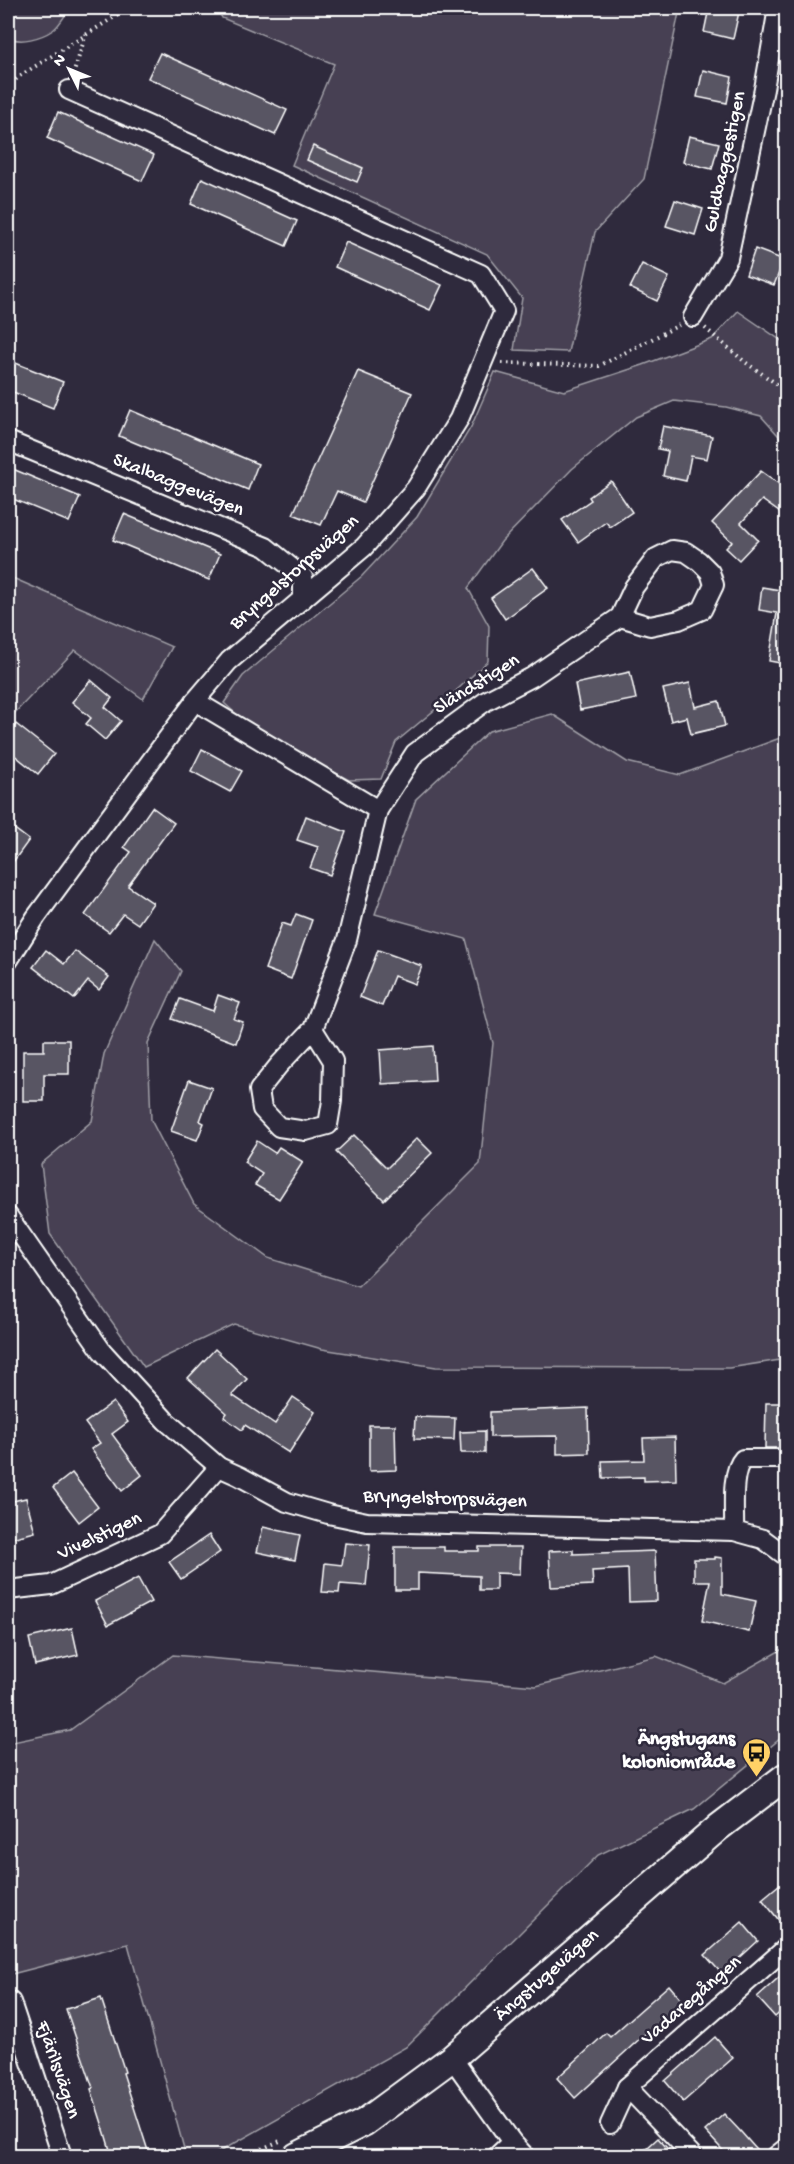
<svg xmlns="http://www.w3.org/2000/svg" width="794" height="2164" viewBox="0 0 794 2164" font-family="'Gochi Hand',sans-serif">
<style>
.green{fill:#464152;stroke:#a2a0a8;stroke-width:1.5}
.building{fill:#595564;stroke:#fff;stroke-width:1.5}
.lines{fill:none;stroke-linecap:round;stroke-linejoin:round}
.street-casing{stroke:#fff;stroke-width:22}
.secondary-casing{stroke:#fff;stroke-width:30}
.path{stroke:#fff;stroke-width:4;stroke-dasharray:1.5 4.5;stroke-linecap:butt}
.street{stroke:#2f2a3d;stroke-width:18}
.secondary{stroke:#2f2a3d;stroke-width:26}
.labels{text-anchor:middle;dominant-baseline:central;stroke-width:5;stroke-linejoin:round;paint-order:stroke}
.street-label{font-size:20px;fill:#fff;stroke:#2f2a3d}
.poi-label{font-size:20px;font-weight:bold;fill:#fff;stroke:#2f2a3d;text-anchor:end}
</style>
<rect width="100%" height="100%" fill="#2f2a3d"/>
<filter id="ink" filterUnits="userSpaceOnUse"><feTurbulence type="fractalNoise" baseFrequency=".0167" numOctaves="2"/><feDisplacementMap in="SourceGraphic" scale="12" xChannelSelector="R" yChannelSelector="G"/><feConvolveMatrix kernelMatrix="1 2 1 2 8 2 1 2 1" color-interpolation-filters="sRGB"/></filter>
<g filter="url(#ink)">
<g class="green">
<path d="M8 8H70C65 15 60 25 53 30 41 38 20 44 8 37Z"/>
<path d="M217 8H680L644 179 595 232 568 352 514 350 522 298 487 254 292 165 334 64 222 18Z"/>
<path d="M738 311 786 344V444L761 416 726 407 674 401 636 417 572 469 502 541 468 588 489 626 488 661 443 703 396 742 381 779 349 780 253 729 224 703 243 676 362 576 417 517 471 427 495 372 564 391 643 365 712 339Z"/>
<path d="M8 576 172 647 143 699 75 650 8 720Z"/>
<path d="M552 714 627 762 680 775 780 738 786 731V1359L729 1368 436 1367 322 1349 234 1324 144 1367 50 1234 41 1164 92 1121 104 1054 155 939 181 971 148 1043 151 1120 194 1204 268 1258 358 1286 480 1164 493 1043 466 939 375 914 416 799 489 731Z"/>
<path d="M786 1647V1734L694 1809 598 1855 406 2047 212 2156H186L128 1944 8 1975V1743L70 1730 173 1655 536 1686 656 1656 723 1683Z"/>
</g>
<g class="building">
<path d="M709 8 739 12 733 39 704 32Z"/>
<path d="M160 53 287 110 275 135 148 78Z"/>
<path d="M703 70 732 77 727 103 697 97Z"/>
<path d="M58 112 154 155 142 181 47 138Z"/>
<path d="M689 136 719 143 712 169 683 162Z"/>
<path d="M313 146 363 168 357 182 307 160Z"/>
<path d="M202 178 297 221 286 246 191 204Z"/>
<path d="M675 200 703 209 695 235 666 226Z"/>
<path d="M346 242 442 285 430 310 335 267Z"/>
<path d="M755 249 784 260 774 285 746 275Z"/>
<path d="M642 264 669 277 657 301 630 288Z"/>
<path d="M8 360 63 382 53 408 8 390Z"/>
<path d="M358 371 412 393 363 502 337 491 321 525 293 514Z"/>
<path d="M130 410 258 464 248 490 119 436Z"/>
<path d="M663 426 712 436 707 459 691 456 686 481 663 476 668 451 658 449Z"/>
<path d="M8 467 80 497 69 522 8 497Z"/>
<path d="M761 471 786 489V517L762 500 741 523 758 540 739 560 726 548 732 542 712 523Z"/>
<path d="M611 481 632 512 610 527 606 522 578 542 562 520 591 500 589 497Z"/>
<path d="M124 514 220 554 209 580 113 540Z"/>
<path d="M533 568 548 588 505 619 491 598Z"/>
<path d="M762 587 786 591V664L769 661 777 613 759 610Z"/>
<path d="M630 672 636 699 580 710 575 684Z"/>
<path d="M91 680 112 698 105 707 121 721 105 740 86 724 91 718 72 702Z"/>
<path d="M690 683 695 707 719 701 725 726 691 734 687 717 671 721 663 689Z"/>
<path d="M16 724 54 754 38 774 8 750V735Z"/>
<path d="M202 749 242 771 230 792 191 771Z"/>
<path d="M152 807 174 823 128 886 153 903 138 924 123 914 109 932 85 915 131 852 124 847Z"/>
<path d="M306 816 346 832 330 875 310 868 318 847 297 840Z"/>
<path d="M8 824 29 840 8 869Z"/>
<path d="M296 914 312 920 291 979 265 969 282 923 291 926Z"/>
<path d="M46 950 64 964 75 951 109 977 99 990 88 981 74 999 33 967Z"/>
<path d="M378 950 422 966 415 984 394 976 382 1006 360 997Z"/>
<path d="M218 995 240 1003 234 1019 243 1022 236 1043 172 1019 180 999 213 1011Z"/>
<path d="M44 1040H69V1074H44V1101H23V1051H44Z"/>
<path d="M433 1046 435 1081 382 1084 380 1050Z"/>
<path d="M189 1080 212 1088 200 1121 204 1123 197 1140 171 1131Z"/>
<path d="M354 1135 387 1168 417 1138 432 1153 384 1200 336 1152Z"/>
<path d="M257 1141 275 1153 279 1147 303 1162 279 1199 255 1185 262 1174 244 1162Z"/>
<path d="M215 1349 247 1379 232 1395 275 1424 293 1397 315 1412 289 1453 245 1425 242 1430 224 1417 227 1413 188 1378Z"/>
<path d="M113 1402 128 1422 112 1434 142 1475 122 1491 91 1449 100 1443 85 1423Z"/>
<path d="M766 1403H785L784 1448H765Z"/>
<path d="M588 1408 589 1453 557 1454V1436L490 1437V1412Z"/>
<path d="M415 1417 455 1418 454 1440 414 1439Z"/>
<path d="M369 1425H395L396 1470 369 1471Z"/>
<path d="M485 1431V1453H461L460 1432Z"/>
<path d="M675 1437 676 1480 644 1481V1477L603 1478 602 1461 644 1460 643 1438Z"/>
<path d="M72 1473 98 1507 79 1522 53 1488Z"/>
<path d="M26 1498 35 1532 8 1539V1502Z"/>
<path d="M263 1527 300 1535 295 1560 257 1552Z"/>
<path d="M209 1535 220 1552 181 1579 169 1562Z"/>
<path d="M345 1543 370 1545 366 1586 340 1584 339 1593 322 1592 325 1563 342 1565Z"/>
<path d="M395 1547H444V1551H479V1547H521L520 1574 496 1573V1590H479V1576L418 1573V1590H395Z"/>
<path d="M573 1550V1554L655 1551 657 1601 629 1602 628 1569 592 1571 593 1585 551 1587 549 1551Z"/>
<path d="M715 1557 722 1558V1594L756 1601 749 1632 702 1621 710 1581H694V1559H715Z"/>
<path d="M138 1578 151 1602 108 1625 95 1601Z"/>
<path d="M72 1628 78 1655 35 1665 29 1638Z"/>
<path d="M786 1879V1929L762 1899Z"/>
<path d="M742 1922 758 1941 722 1974 705 1955Z"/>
<path d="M786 1971V2007L775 2017 757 1997Z"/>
<path d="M669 1985 685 2004 648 2037 645 2034 575 2098 557 2078 606 2033 610 2037Z"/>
<path d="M101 1998 125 2072 123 2073 150 2157H112L105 2133 91 2089 93 2088 66 2009Z"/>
<path d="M715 2037 733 2058 683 2102 665 2081Z"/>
<path d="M724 2114 741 2132 763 2157H729L705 2131Z"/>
<path d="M658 2138 675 2157H637Z"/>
</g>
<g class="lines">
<defs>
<g id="street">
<path d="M693 317 728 258 764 89 778 8"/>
<path d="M8 441 266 547 303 577V599"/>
<path d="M195 701 378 810"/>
<path d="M8 961 36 917 195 701 229 661 364 547 416 488 459 419 504 311 481 274 69 90"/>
<path d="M313 1029 333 1061 332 1101 328 1125 306 1131 279 1127 262 1109 259 1090 279 1065 313 1029 347 940 378 810 415 753 486 701 532 677 620 617 634 587 656 558 672 550 686 552 699 561 710 572 714 585 702 610 679 620 650 626 620 617"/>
<path d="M8 1216 102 1351 166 1421 219 1467 239 1476 287 1502 328 1514 367 1522 734 1531 763 1539 786 1556"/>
<path d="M734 1531C735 1512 730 1473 743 1459H786"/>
<path d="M8 1590 51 1585 160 1534 219 1467"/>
<path d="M8 2000 11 2002 62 2156"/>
<path d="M452 2058 512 2142 525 2156"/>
<path d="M627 2087 693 2156"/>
<path d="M610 2124 627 2087 786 1948"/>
<path d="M497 2156 512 2142"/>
<path d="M776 2156 786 2148"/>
</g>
<g id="secondary">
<path id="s1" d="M297 2156 365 2122 452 2058 719 1827 786 1776"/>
</g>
</defs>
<use href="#street" class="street-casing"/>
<use href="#secondary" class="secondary-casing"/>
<g class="path">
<path d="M73 75 86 34"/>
<path d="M8 89 18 77 129 8"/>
<path d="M705 328 745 362 781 387 786 388"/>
<path d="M502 363 599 366 679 325"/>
<path d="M245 2156 280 2141"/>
</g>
<use href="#street" class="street"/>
<use href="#secondary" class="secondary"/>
</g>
</g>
<defs>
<symbol id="bus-pin" viewBox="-11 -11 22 30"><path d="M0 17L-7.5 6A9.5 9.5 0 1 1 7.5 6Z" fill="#ffd166" stroke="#2f2a3d"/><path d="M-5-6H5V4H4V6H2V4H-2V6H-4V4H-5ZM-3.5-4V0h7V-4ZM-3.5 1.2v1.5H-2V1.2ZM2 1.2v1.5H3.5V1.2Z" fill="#111"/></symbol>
</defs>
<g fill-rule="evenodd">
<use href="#bus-pin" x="740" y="1736" width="33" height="45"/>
</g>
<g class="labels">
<g class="street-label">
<text transform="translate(726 162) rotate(-78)">Guldbaggestigen</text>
<text transform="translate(178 486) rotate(22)">Skalbaggevägen</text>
<text transform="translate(295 573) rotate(-41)">Bryngelstorpsvägen</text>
<text transform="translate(477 685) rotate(-32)">Sländstigen</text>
<text transform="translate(445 1500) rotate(2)">Bryngelstorpsvägen</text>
<text transform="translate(100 1537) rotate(-25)">Vivelstigen</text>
<text stroke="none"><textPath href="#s1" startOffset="310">Ängstugevägen</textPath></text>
<text transform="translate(692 2001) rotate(-41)">Vadaregången</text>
<text transform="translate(57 2070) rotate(71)">Fjärilsvägen</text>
</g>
<g class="poi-label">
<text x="735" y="1740">Ängstugans<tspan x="735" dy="23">koloniområde</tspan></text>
</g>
</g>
<rect width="794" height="2164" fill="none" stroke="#2f2a3d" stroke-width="30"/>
<rect x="15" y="15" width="764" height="2134" fill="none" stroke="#fff" stroke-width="2" filter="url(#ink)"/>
<g transform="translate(69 69) rotate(313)" stroke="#2f2a3d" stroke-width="4.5" paint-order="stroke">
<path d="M0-4.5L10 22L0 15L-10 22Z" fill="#ffffff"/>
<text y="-9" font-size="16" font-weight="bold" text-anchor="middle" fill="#ffffff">N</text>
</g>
</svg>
